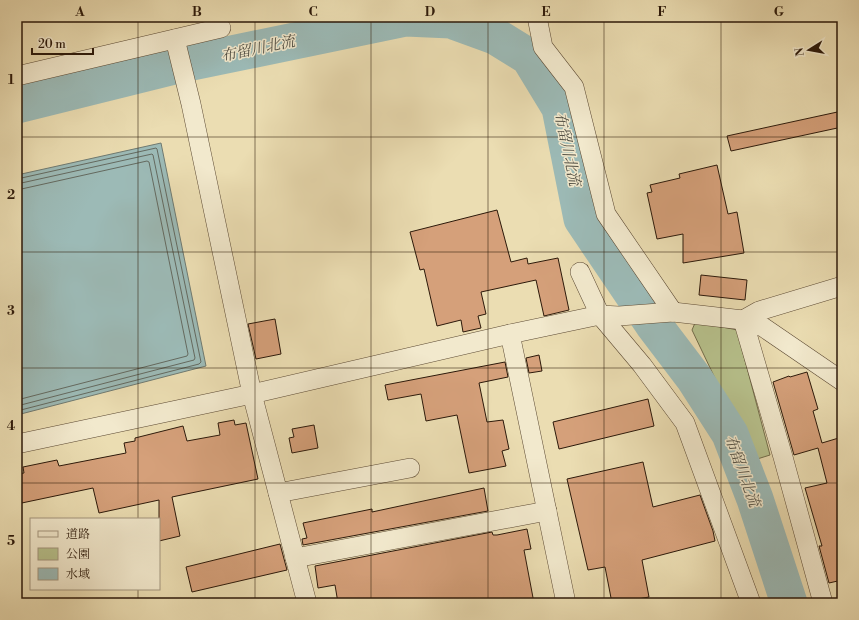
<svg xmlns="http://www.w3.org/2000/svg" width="859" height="620" viewBox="0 0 859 620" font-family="'Libre Bodoni','Noto Serif JP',serif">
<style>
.green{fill:#b7c18c;stroke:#726d4b}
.water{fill:#9cbab6;stroke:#6f7a71}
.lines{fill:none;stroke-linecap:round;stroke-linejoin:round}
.shore{stroke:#646a60;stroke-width:1}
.river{stroke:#9cbab6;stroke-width:37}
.building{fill:#d5a07a;stroke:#2c190a}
.street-casing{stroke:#5c4a34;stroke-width:20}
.street{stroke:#f2e9cd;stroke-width:19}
.grid{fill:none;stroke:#2c190a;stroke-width:1;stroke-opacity:0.55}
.labels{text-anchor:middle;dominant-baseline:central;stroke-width:3;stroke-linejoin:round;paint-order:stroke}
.water-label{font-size:15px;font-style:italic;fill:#535146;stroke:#f2e9cd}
.neatline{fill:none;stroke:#2c190a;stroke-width:1.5}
.grid-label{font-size:13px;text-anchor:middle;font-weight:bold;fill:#2c190a}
</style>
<rect width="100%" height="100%" fill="#ebddb2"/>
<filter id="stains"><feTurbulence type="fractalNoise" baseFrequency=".005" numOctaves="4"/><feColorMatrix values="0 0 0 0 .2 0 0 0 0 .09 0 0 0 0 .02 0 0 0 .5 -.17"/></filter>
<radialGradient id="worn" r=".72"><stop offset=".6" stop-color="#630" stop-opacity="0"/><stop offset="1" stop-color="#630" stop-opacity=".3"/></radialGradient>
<path class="green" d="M695 323 728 328 737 330 770 455 754 460 692 330Z"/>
<path class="water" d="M161 143 206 366 17 415V175Z"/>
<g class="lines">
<g class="shore">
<path d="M17 179 156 148 157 149 201 362 199 364 17 411"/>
<path d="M17 184 152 154 153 155 195 358 194 360 17 406"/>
<path d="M17 190 147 161 149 162 188 354 187 356 17 400"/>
</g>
<path class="river" d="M17 105 178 65 406 18 451 20 495 36 529 57 560 108 582 219 653 324 694 378 730 434 755 499 789 603"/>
</g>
<g class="building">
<path d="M842 111V127L731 151 727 136Z"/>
<path d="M717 165 728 214 737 212 744 253 683 263V234L657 239 647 193 652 192 650 185 680 178 679 174Z"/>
<path d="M497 210 511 262 527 258 528 264 558 258 569 310 544 316 536 280 481 292 486 314 478 316 481 328 463 332 461 320 437 326 424 269 420 270 410 232Z"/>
<path d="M701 275 747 280 745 300 699 295Z"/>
<path d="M275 319 281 354 256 359 248 324Z"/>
<path d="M539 355 542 371 529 373 526 358Z"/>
<path d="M505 362 508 377 479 383 487 422 503 420 509 449 502 451 506 466 469 473 457 415 426 421 421 394 388 400 385 385Z"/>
<path d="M807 372 818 409 813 411 822 443 842 437V580L829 583 819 546H822L805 488 827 483 818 448 794 455 773 382 789 376 790 377Z"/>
<path d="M648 399 654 426 559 449 553 422Z"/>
<path d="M234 420 235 425 246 423 258 479 172 497 180 536 159 541V500L99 513 93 488 17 504V474L24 473 23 467 57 460 59 466 126 453 124 443 135 441V438L183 426 187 441 220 435 218 423Z"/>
<path d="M314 425 318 448 292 453 289 438 294 437 292 429Z"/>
<path d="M643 462 653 507 700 495 713 531 715 541 642 560 649 597 638 599 639 603H612L605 567 588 570 567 479Z"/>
<path d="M484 488 488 511 303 545 302 539 307 538 303 523 372 509V512Z"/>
<path d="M527 529 531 549 524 550 534 603H338L335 585 318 588 315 566 492 532 493 535H497Z"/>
<path d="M280 544 287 570 192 592 186 567Z"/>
</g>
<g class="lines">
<defs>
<g id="street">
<path d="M537 17 543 47 574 87 606 214 673 312"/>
<path d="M175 39 191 104 252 394 307 603"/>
<path d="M17 76 221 28"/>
<path d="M580 272 600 315 642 365 685 423 751 603"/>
<path d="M743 320 783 457 823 603"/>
<path d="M743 320 759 311 842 286"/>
<path d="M510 334 566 603"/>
<path d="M17 444 252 394 510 334 600 315 619 316 673 312 743 320 763 327 842 381"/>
<path d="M278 493 410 468"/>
<path d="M295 558 547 511"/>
</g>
</defs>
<use href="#street" class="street-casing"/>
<use href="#street" class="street"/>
</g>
<path class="grid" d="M138 17V519M255 17V603M371 17V603M488 17V603M604 17V603M721 17V603M17 137H842M17 252H842M17 368H842M17 483H842M138 589V603"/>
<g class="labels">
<g class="water-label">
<text transform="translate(258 49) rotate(-12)">布留川北流</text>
<text transform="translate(567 149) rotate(78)">布留川北流</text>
<text transform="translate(742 471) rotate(70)">布留川北流</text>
</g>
</g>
<rect width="859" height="620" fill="none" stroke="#ebddb2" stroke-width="44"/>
<rect x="30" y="518" width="130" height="72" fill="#f2e9cd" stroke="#a3967f"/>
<rect x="38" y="531" width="20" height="6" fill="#f2e9cd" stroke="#a3967f"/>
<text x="66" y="538" font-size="12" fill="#2c190a">道路</text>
<rect x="38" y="548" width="20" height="12" fill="#b7c18c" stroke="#a3967f"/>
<text x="66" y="558" font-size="12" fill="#2c190a">公園</text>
<rect x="38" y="568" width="20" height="12" fill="#9cbab6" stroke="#a3967f"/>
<text x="66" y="578" font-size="12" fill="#2c190a">水域</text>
<g transform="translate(809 50) rotate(259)" stroke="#f2e9cd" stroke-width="3" paint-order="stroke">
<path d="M0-3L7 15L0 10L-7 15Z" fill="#2c190a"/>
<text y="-6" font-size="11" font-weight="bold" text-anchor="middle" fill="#2c190a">N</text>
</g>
<path d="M32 48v6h61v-6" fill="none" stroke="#2c190a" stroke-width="2"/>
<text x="38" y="48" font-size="12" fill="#2c190a" stroke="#f2e9cd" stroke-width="3" paint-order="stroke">20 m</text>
<rect x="22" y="22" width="815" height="576" class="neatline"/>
<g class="grid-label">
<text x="80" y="16">A</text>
<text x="197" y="16">B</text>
<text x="313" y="16">C</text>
<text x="430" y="16">D</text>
<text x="546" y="16">E</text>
<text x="662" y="16">F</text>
<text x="779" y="16">G</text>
<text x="11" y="84">1</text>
<text x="11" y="199">2</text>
<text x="11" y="315">3</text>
<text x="11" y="430">4</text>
<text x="11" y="545">5</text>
</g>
<rect width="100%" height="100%" filter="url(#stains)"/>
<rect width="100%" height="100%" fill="url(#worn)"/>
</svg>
